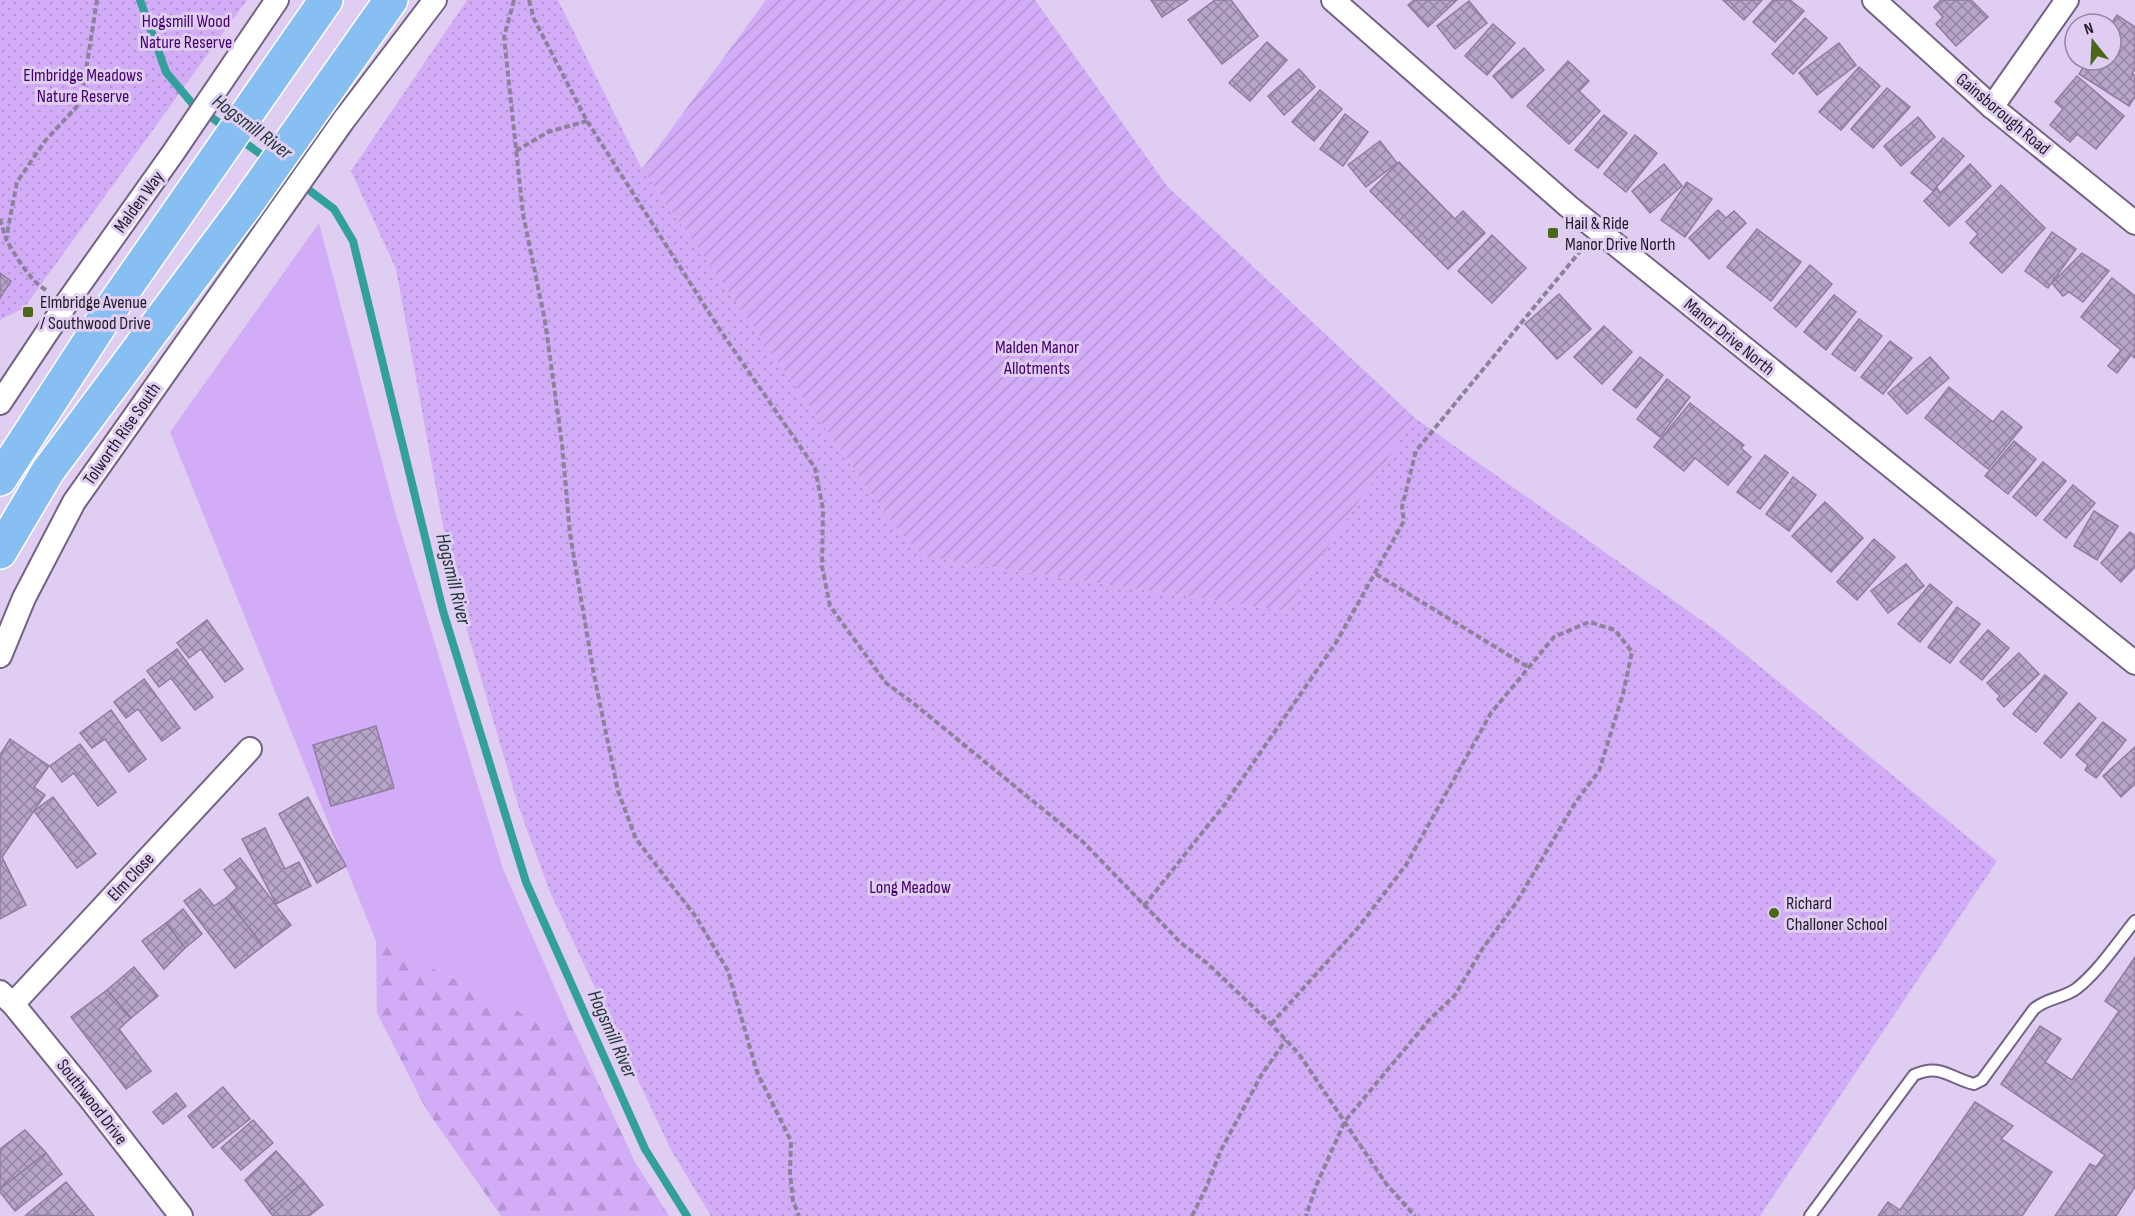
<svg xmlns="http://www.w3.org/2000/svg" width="2135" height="1216" viewBox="0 0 2135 1216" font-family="'Sofia Sans Condensed',sans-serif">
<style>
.grass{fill:#d3acf7}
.forest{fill:url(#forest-firs)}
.park{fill:url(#park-dots)}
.garden{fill:url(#garden-furrows)}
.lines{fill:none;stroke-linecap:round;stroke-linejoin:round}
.stream{stroke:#32a09b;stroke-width:8}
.building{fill:url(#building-cross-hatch);stroke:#8e7d9f;stroke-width:1.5}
.lane-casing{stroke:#746384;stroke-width:14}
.street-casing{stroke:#746384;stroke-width:26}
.highway-casing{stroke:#fff;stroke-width:36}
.path{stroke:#8e819c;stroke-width:4;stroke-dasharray:6 3;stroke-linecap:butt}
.lane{stroke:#fff;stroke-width:10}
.street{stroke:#fff;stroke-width:22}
.highway{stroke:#87bff3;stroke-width:33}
.poi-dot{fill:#4b6719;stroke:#dfcdf2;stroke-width:2}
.labels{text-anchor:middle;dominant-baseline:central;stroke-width:6;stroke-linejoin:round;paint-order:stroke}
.park-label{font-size:18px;fill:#45006a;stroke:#dfcdf2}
.street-label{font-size:18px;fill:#211a27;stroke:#dfcdf2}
.poi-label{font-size:18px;fill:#211a27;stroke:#dfcdf2;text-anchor:start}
.water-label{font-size:20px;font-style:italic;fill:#1c3532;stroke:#dfcdf2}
</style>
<defs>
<pattern id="forest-firs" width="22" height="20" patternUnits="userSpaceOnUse" patternTransform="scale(1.5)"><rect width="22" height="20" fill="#d3acf7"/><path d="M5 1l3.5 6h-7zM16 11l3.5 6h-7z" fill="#b593d4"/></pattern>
<pattern id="park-dots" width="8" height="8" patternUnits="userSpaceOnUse" patternTransform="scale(1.5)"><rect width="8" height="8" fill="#d3acf7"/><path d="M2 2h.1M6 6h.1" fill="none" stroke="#b593d4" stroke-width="1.8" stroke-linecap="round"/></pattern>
<pattern id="garden-furrows" width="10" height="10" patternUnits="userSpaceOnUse" patternTransform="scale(1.5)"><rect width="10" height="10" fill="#d3acf7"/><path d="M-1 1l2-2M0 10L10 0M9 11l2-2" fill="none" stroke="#b593d4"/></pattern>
<pattern id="building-cross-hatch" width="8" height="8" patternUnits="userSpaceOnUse" patternTransform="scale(1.5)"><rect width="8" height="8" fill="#b7a5c9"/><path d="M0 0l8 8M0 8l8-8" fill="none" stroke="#9486a3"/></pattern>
</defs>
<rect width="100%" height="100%" fill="#dfcdf2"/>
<path class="grass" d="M319 223 395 511 503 869 569 1020 549 1028 488 995 376 941 170 432Z"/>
<path class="forest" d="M376 941 488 995 549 1028 569 1020 635 1162 669 1216H501L426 1109 377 1013Z"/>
<g class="park">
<path d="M0 0H247L24 308 0 320Z"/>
<path d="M467 0H558L642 169 894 526 924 557 1285 611 1415 418 1718 632 1997 861 1760 1216H711L671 1150 550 892 518 805 454 586 396 269 351 171Z"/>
</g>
<path class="garden" d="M766 0H1035L1167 186 1415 418 1285 611 924 557 894 526 642 169Z"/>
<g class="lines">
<g class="stream">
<path d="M140 0 166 72 191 102 227 129"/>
<path d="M237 137 270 161"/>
<path d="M281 169 334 209 353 241 443 611 526 882 645 1149 687 1216"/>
</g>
</g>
<g class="building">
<path d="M1151 0H1188L1162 17Z"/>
<path d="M1215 0H1231L1258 36 1222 64 1188 20Z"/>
<path d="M1414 0H1457L1428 27 1408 5Z"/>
<path d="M1723 0H1762L1744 20Z"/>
<path d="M1773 0H1790L1804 11 1775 42 1753 22Z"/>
<path d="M1941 0H1971L1988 17 1956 46 1936 24 1943 17 1934 7Z"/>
<path d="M1469 1 1487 23 1455 49 1437 26Z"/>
<path d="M2117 15 2135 27V69L2132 74 2135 75V97L2129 106 2079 74 2088 60H2111V24Z"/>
<path d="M1805 18 1827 38 1793 74 1772 54Z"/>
<path d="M1493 24 1515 43 1487 75 1465 56Z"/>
<path d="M1267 42 1287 60 1250 101 1229 83Z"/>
<path d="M1839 43 1856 65 1817 95 1799 73Z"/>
<path d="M1524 48 1544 70 1512 98 1493 76Z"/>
<path d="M1568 61 1589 81 1579 91 1600 111 1569 144 1527 106Z"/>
<path d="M1859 67 1880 86 1841 130 1819 112Z"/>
<path d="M1299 69 1315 87 1284 115 1268 96Z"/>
<path d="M2077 76 2124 116 2096 149 2077 134 2070 142 2050 125 2063 109 2055 102Z"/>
<path d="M1887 88 1910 107 1873 148 1851 129Z"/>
<path d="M1320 90 1342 109 1314 141 1292 122Z"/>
<path d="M1345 114 1368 132 1343 166 1320 149Z"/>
<path d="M1604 115 1627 133 1598 168 1575 150Z"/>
<path d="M1918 117 1935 137 1901 166 1884 146Z"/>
<path d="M1635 135 1657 153 1626 192 1604 174Z"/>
<path d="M1943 138 1964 156 1933 191 1911 173Z"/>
<path d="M1380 141 1397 163 1366 187 1348 165Z"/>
<path d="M1399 162 1455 219 1463 211 1485 233 1448 269 1370 191Z"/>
<path d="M1664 164 1682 186 1650 213 1632 191Z"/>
<path d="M1970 164 1991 186 1949 226 1924 201 1937 188 1940 193Z"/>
<path d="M1687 182 1712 199 1685 237 1661 220Z"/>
<path d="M2001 185 2045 228 2002 273 1970 243 1978 234 1966 222Z"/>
<path d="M1718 210 1726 218 1734 211 1746 223 1709 259 1689 238Z"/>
<path d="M1757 229 1801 262 1771 301 1727 267Z"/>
<path d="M2052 232 2076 249 2048 288 2025 271Z"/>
<path d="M1492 235 1526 268 1492 303 1458 271Z"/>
<path d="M2082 253 2109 271 2083 302 2069 292 2063 296 2052 283Z"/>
<path d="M1810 265 1832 284 1796 327 1774 308Z"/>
<path d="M0 273 11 281 0 298Z"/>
<path d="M2112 278 2135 296V358L2131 355 2117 373 2108 366 2121 350 2081 317Z"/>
<path d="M1559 294 1591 329 1557 359 1525 324Z"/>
<path d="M1834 295 1856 312 1826 350 1804 332Z"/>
<path d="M1859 319 1882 336 1855 371 1832 354Z"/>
<path d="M1604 326 1632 352 1602 384 1574 357Z"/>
<path d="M1890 341 1912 358 1883 394 1861 377Z"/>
<path d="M1640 357 1663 375 1636 408 1613 390Z"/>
<path d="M1930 357 1949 378 1907 414 1888 393Z"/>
<path d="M1667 379 1690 397 1660 437 1637 419Z"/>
<path d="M1949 387 1993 422 2002 411 2022 427 1988 469 1925 418Z"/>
<path d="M1690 403 1744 445 1741 448 1751 457 1728 485 1695 458 1684 471 1654 447Z"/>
<path d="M2014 441 2036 459 2008 494 1985 476Z"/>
<path d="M1765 455 1788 473 1760 509 1737 492Z"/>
<path d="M2043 462 2066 481 2036 516 2013 497Z"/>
<path d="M1793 477 1816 495 1789 531 1766 514Z"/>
<path d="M2073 485 2095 503 2066 538 2044 520Z"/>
<path d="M1825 502 1863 538 1831 572 1792 536Z"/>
<path d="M2094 511 2118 526 2097 560 2074 546Z"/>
<path d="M2130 532 2135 536V567L2121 582 2101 563Z"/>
<path d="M1874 539 1895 557 1857 600 1837 582Z"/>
<path d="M1906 564 1924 586 1888 613 1871 591Z"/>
<path d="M1930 584 1952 602 1920 642 1898 624Z"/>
<path d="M1957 607 1980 624 1950 663 1928 647Z"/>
<path d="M207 620 243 669 225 682 201 649 189 658 177 643Z"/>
<path d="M1988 630 2009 648 1982 680 1960 662Z"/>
<path d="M177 649 213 697 195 710 171 678 159 687 147 671Z"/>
<path d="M2019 653 2039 674 2004 707 1997 699 2000 696 1987 683Z"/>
<path d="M2045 675 2067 693 2036 732 2013 714Z"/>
<path d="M144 679 180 728 162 741 138 709 126 718 114 702Z"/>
<path d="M2079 703 2096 718 2061 758 2044 743Z"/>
<path d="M111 710 146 759 129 772 105 739 92 748 80 733Z"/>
<path d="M2103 722 2126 740 2096 778 2085 770 2088 765 2076 755Z"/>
<path d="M376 726 394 788 331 806 313 745Z"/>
<path d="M10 739 49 766 34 787 45 795 2 857 26 905 0 919V755Z"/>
<path d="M80 744 116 792 98 806 74 773 62 782 50 766Z"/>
<path d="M2135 747V784L2121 797 2103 776Z"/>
<path d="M53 797 96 854 77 868 34 811Z"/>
<path d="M308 797 346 866 317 883 279 814Z"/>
<path d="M265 828 285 869 299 862 311 886 276 904 242 839Z"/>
<path d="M240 858 291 925 263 946 226 898 237 888 224 870Z"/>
<path d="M200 889 214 906 226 898 263 946 235 968 184 901Z"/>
<path d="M183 909 202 934 185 948 166 923Z"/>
<path d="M166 923 185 948 164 969 142 941Z"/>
<path d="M2135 957V1187L2116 1216H2055L2090 1164 2096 1167 2105 1155 2001 1084 2040 1026 2061 1039 2045 1062 2072 1080 2119 1011 2105 1001Z"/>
<path d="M134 967 158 996 131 1018 107 990Z"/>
<path d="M107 990 131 1018 119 1029 151 1071 126 1089 71 1017Z"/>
<path d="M223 1087 250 1119 213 1148 188 1116Z"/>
<path d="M176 1093 186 1106 163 1124 153 1112Z"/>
<path d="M1975 1102 2013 1126 2001 1139 2052 1172 2022 1216H1878L1888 1202 1900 1210Z"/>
<path d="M253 1120 273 1143 241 1170 221 1148Z"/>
<path d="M25 1130 46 1153 0 1189V1149Z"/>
<path d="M276 1151 304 1182 269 1211 245 1180Z"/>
<path d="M46 1153 62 1174 15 1211 0 1192V1189Z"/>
<path d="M66 1182 85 1205 72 1216 26 1215Z"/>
<path d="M304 1182 323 1205 309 1216H273L269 1211Z"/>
<path d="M85 1205 94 1216H72Z"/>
</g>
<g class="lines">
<defs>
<path id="lane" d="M1810 1216 1914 1075C1941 1063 1949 1078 1974 1084L1982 1080 2034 1009C2046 998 2064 998 2076 989 2099 971 2117 943 2135 921"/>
<g id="street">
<path d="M1333 0 1568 206 2135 663"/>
<path d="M1874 0 1992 107 2135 223"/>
<path d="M1992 107 2067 0"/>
<path d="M0 403 68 301 173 153 277 0"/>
<path d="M0 656 24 598 74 502 343 121 435 0"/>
<path d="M0 992 13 1004 88 1096 181 1216"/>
<path d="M13 1004 250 749"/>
</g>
<g id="highway">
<path d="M0 479 106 316 326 0"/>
<path d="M0 552 48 471 244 208 391 0"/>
</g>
</defs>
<use href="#lane" class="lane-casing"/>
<use href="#street" class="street-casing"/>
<use href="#highway" class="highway-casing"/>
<g class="path">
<path d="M514 0 504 37 523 214 545 321 562 444 570 534 594 675 618 791 636 839 696 917 728 971 757 1072 791 1141 790 1172 793 1201 799 1216"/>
<path d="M529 0 534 19 587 121 722 333 815 468 823 509 822 566 830 606 886 683 913 703 1083 842 1181 943 1207 963 1271 1024 1299 1054 1387 1185 1415 1216"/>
<path d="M516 151 548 132 587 121"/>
<path d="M0 219 6 239"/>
<path d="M46 290C30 281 15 255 6 239L17 182 45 141 81 102 97 0"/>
<path d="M1376 574 1528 667"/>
<path d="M1144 906 1225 804 1337 641 1404 521 1402 507 1416 451 1582 249"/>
<path d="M1271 1024 1357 929 1406 865 1491 713 1554 637 1589 622 1615 630 1632 652 1623 694 1599 771 1575 803 1516 903 1483 948 1455 995 1429 1020 1345 1121 1316 1186 1306 1216"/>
<path d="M1192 1216 1206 1188 1221 1150 1262 1074 1286 1040"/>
</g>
<use href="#lane" class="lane"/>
<use href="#street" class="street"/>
<use href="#highway" class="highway"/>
</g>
<g class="poi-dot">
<rect x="1547" y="227" width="12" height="12" rx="3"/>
<rect x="22" y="306" width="12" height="12" rx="3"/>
<circle cx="1774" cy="913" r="6"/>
</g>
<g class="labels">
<g class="park-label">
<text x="186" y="21">Hogsmill Wood<tspan x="186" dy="21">Nature Reserve</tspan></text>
<text x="83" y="75">Elmbridge Meadows<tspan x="83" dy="21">Nature Reserve</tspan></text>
<text x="1037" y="347">Malden Manor<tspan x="1037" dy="21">Allotments</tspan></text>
<text x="910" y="887">Long Meadow</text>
</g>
<g class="street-label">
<text transform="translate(2003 114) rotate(40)">Gainsborough Road</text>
<text transform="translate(139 202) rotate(-54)">Malden Way</text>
<text transform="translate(1729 337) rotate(39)">Manor Drive North</text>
<text transform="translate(122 434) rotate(-55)">Tolworth Rise South</text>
<text transform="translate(131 877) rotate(-47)">Elm Close</text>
<text transform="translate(92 1102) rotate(52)">Southwood Drive</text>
</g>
<g class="poi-label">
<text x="1565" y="223">Hail &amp; Ride<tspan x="1565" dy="21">Manor Drive North</tspan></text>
<text x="40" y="302">Elmbridge Avenue<tspan x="40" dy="21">/ Southwood Drive</tspan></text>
<text x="1786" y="903">Richard<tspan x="1786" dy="21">Challoner School</tspan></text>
</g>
<g class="water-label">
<text transform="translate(252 127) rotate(37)">Hogsmill River</text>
<text transform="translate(453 579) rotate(76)">Hogsmill River</text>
<text transform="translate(612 1034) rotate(66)">Hogsmill River</text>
</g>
</g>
<g transform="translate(2093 42) rotate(342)"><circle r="28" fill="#dfcdf2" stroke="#9385a1" stroke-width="1.5"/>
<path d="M0-4.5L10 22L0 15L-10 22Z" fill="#4b6719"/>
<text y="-9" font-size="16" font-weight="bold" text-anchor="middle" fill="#211a27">N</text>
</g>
</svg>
